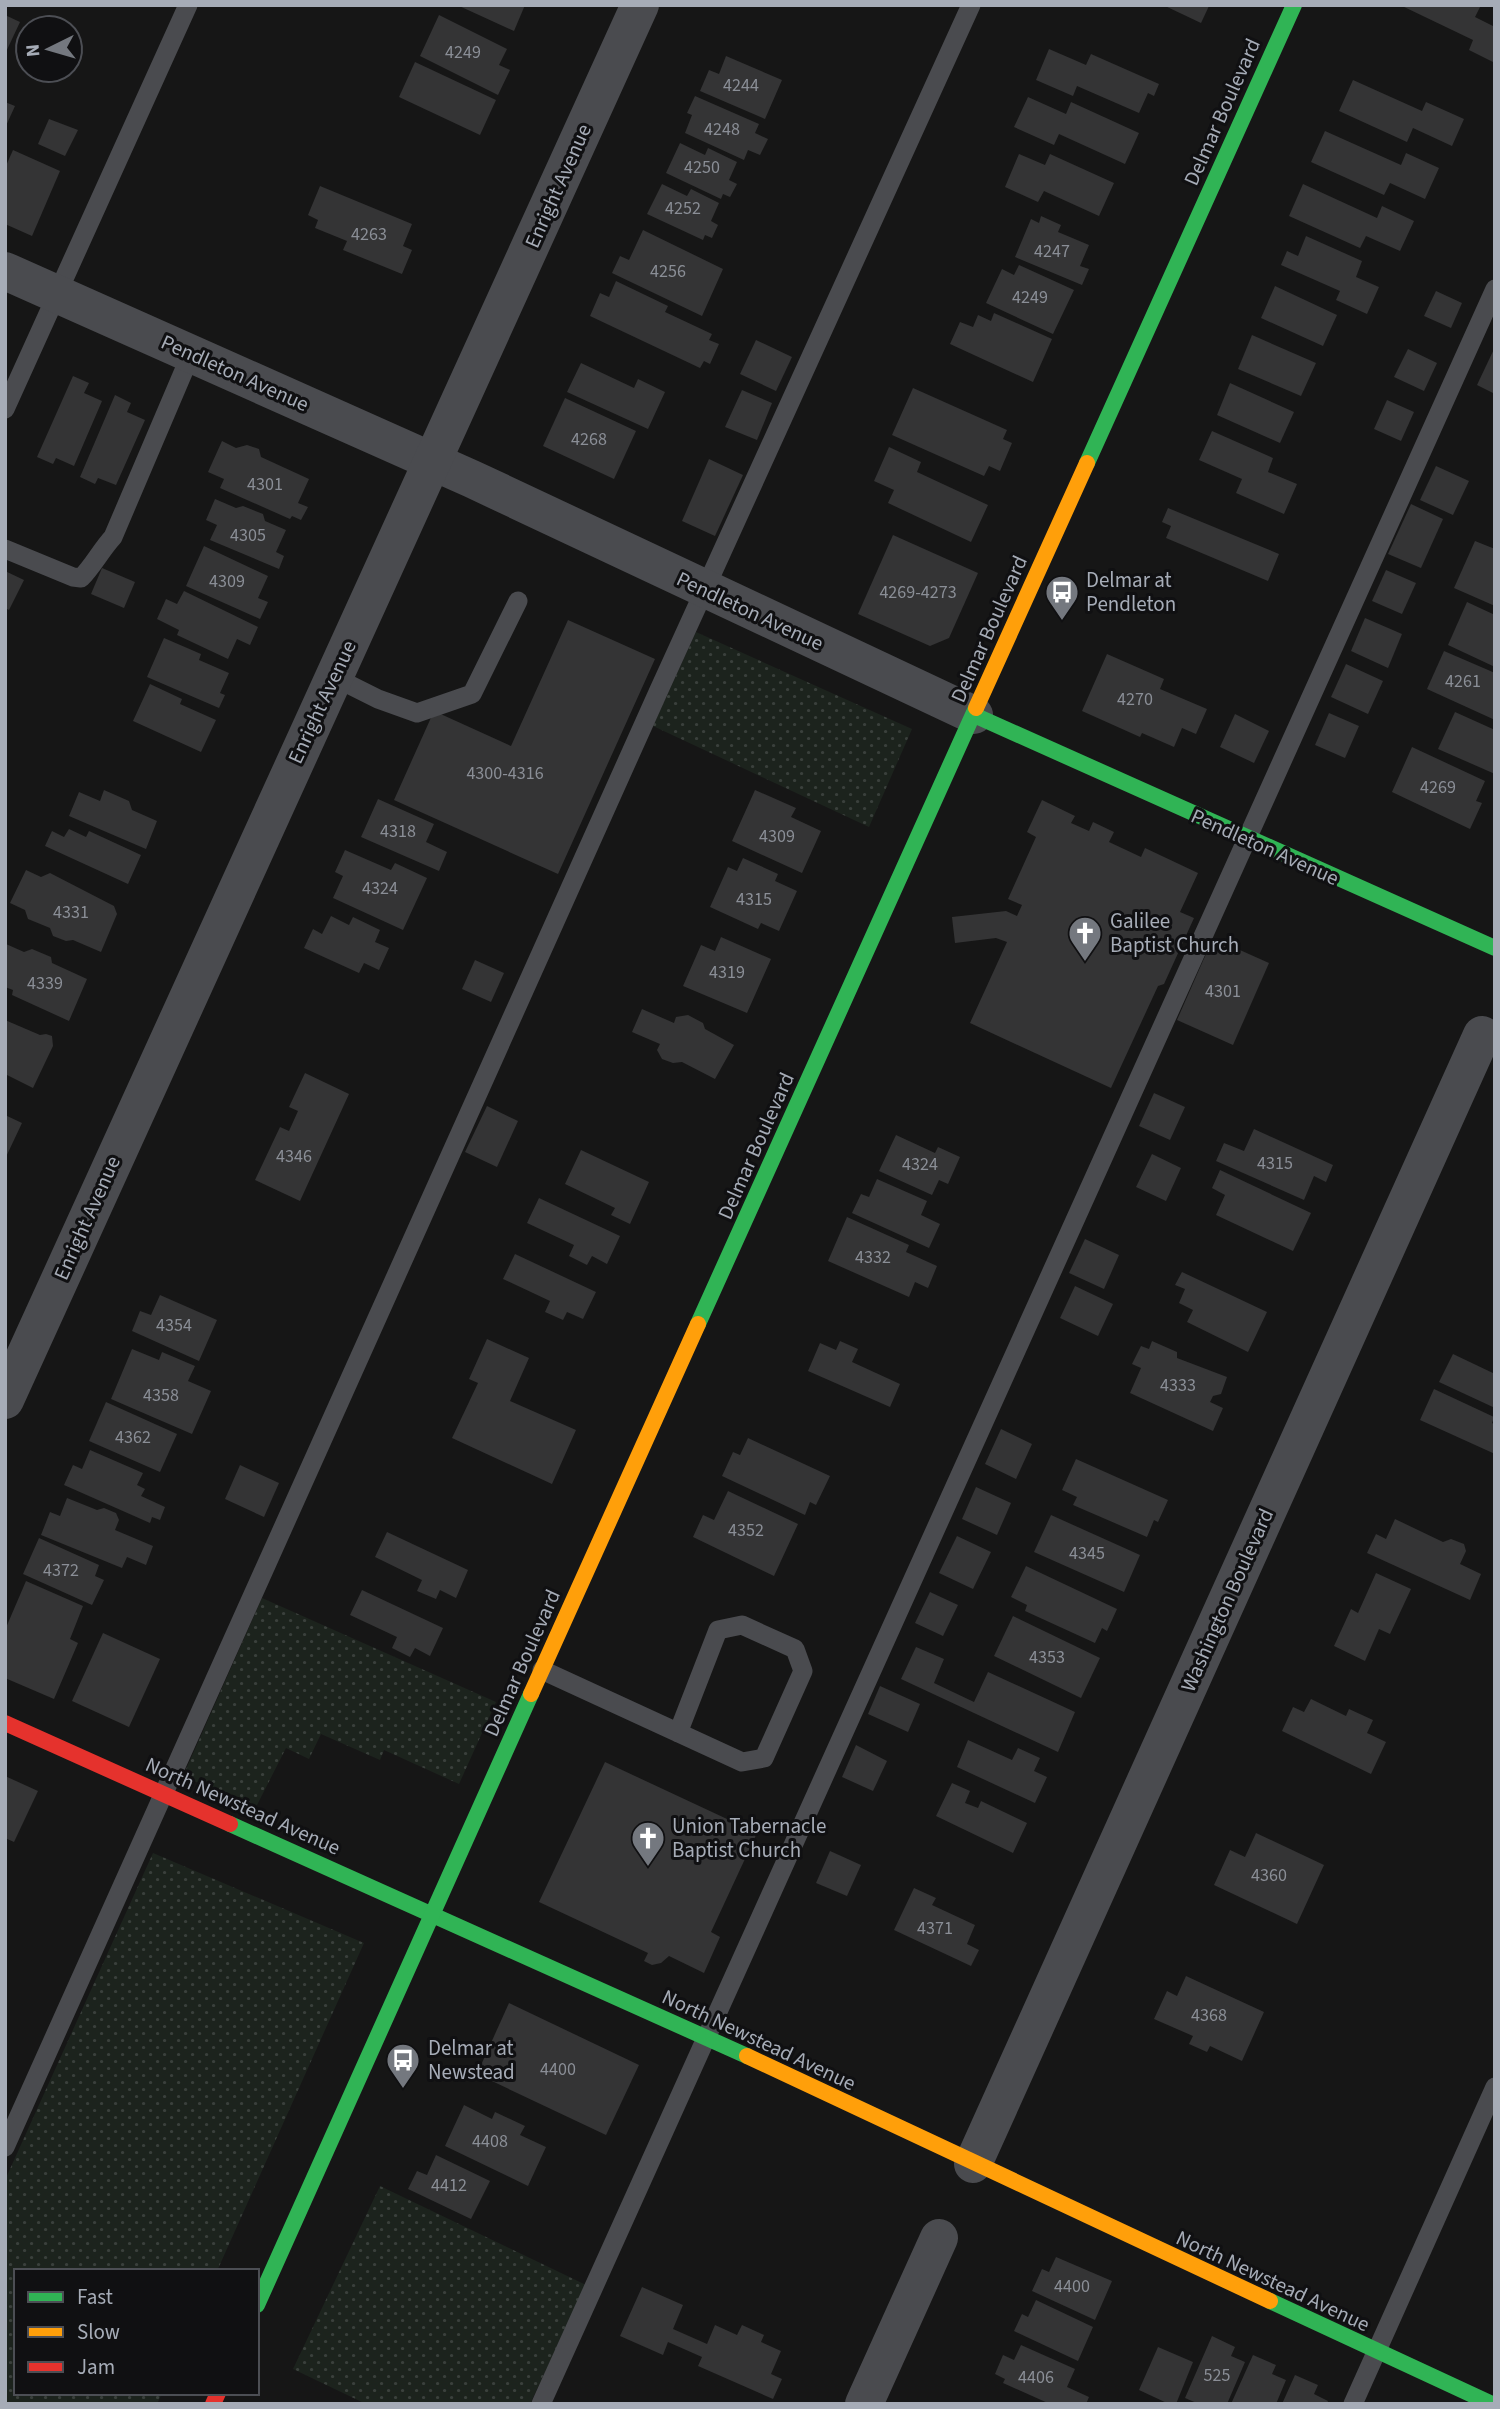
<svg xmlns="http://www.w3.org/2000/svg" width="1500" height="2409" viewBox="0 0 1500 2409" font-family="'Source Sans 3',sans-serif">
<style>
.grass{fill:url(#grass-dots)}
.building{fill:#343435}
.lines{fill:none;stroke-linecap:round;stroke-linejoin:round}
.lane{stroke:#4a4b4f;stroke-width:19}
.street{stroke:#4a4b4f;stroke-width:38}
.fast{stroke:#30b455;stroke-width:16}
.slow{stroke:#ff9f0a;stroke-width:16}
.jam{stroke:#e5322d;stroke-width:16}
.labels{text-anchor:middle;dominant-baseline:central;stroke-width:6;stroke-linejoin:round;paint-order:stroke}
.number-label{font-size:18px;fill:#8a8e96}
.street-label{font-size:21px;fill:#a6acb7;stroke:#101012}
.poi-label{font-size:21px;fill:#a6acb7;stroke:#101012;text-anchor:start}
</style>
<defs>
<pattern id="grass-dots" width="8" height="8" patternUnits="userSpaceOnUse" patternTransform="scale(1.75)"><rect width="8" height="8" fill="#1c231d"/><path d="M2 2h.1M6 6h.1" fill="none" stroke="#3a403c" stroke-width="1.8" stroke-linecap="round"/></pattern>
</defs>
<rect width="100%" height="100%" fill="#161616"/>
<g class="grass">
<path d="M696 632 912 729 869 827 653 726Z"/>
<path d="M262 1598 496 1702 459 1784 384 1750 380 1760 321 1734 309 1759 286 1748 255 1809 183 1776Z"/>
<path d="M153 1853 364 1943 217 2271H16V2393H162L157 2404H7L5 2403V2180Z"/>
<path d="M380 2186 586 2285 530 2404H366L293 2369Z"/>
</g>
<g class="building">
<path d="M457 5H525L514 31Z"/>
<path d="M1163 5H1208L1209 6 1201 23Z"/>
<path d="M1400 5 1480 7 1475 17 1495 27V63L1469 50 1473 40Z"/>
<path d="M5 15 20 22 5 54Z"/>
<path d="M439 15 507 49 499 65 510 70 498 95 420 56Z"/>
<path d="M1049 49 1086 65 1091 54 1159 84 1154 96 1148 93 1139 113 1077 86 1073 96 1036 80Z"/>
<path d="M726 56 782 80 765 119 700 91 709 70 719 74Z"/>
<path d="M415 62 496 100 480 135 399 97Z"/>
<path d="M1353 80 1422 111 1426 102 1464 119 1452 146 1413 128 1407 142 1339 111Z"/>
<path d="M695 96 759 124 755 133 768 139 760 155 748 150 744 160 685 133 692 115 687 113Z"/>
<path d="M1028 97 1066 114 1071 102 1139 133 1125 164 1059 134 1054 145 1014 127Z"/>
<path d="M5 102 15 106 5 128Z"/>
<path d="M49 119 78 130 65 156 38 144Z"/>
<path d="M1325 131 1401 165 1406 153 1439 168 1425 199 1390 183 1384 195 1311 162Z"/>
<path d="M680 143 705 155 708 148 737 162 729 180 737 184 730 197 723 194 721 199 666 173Z"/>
<path d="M13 150 60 171 32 236 5 224V168Z"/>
<path d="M1019 154 1045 165 1050 154 1114 183 1099 216 1044 191 1038 202 1005 187Z"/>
<path d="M662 184 687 196 691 189 719 203 711 221 718 225 712 238 705 235 703 240 647 214Z"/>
<path d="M1303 184 1377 218 1382 206 1414 221 1400 251 1366 236 1360 248 1289 216Z"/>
<path d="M320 186 412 224 403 246 412 250 402 274 343 250 347 241 315 228 318 220 308 215Z"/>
<path d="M1041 216 1061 225 1058 232 1089 245 1080 266 1089 269 1082 285 1015 257 1031 219 1039 223Z"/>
<path d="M643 230 723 269 702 316 612 273 620 256 629 260Z"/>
<path d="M1306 236 1362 261 1356 277 1379 287 1367 314 1336 300 1340 291 1281 265 1287 251 1298 256Z"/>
<path d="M1019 265 1074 290 1053 334 986 303 1002 269 1014 275Z"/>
<path d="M616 281 668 306 665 312 712 334 709 340 719 344 710 364 704 361 700 368 590 316 600 293 609 297Z"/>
<path d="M1275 286 1337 315 1323 346 1261 318Z"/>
<path d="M1436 291 1462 303 1451 328 1424 316Z"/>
<path d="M994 313 1052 339 1033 382 950 344 960 322 973 327 978 315 991 321Z"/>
<path d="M1252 335 1316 363 1301 396 1238 369Z"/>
<path d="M756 340 792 357 776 391 740 374Z"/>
<path d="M1495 347V394L1477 385Z"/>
<path d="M1408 349 1437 363 1424 391 1394 377Z"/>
<path d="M581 363 634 388 638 379 665 392 648 429 567 392Z"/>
<path d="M73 376 89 383 84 393 102 401 74 466 56 458 53 464 37 457Z"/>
<path d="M1230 383 1294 412 1280 443 1217 415Z"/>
<path d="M913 388 1007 430 1003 439 1012 443 1000 471 989 466 984 476 892 435Z"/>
<path d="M742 390 772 403 757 440 725 427Z"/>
<path d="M115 395 131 403 127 412 145 420 116 485 98 478 95 484 80 477Z"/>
<path d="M565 398 636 431 614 479 543 446Z"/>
<path d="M1387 400 1414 412 1401 441 1374 429Z"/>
<path d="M1212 431 1273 458 1268 472 1297 484 1284 514 1236 493 1242 479 1199 460Z"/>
<path d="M222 441 236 448 247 445 259 449 261 457 309 479 298 503 308 507 301 520 292 516 290 519 220 488 224 479 208 472Z"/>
<path d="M889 447 921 462 917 472 988 505 971 542 888 503 894 490 874 481Z"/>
<path d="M709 459 743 475 715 536 682 521Z"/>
<path d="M1436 466 1469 481 1453 515 1420 500Z"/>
<path d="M215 499 236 508 243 506 263 514 265 521 286 530 276 552 284 556 279 569 210 540 217 525 206 520Z"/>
<path d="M1411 504 1443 519 1421 568 1388 554Z"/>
<path d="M1168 508 1279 554 1268 581 1166 538 1171 526 1162 522Z"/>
<path d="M893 535 978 573 949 638 930 646 858 614Z"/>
<path d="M1475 541 1495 549V606L1454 588Z"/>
<path d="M204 546 268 576 258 598 268 602 260 619 186 586Z"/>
<path d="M102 568 135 582 124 608 91 594Z"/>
<path d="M1386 570 1416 583 1402 614 1372 601Z"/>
<path d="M5 571 24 580 9 610 5 608Z"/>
<path d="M184 591 258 627 250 645 237 639 228 659 177 635 179 630 157 619 166 599 177 604Z"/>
<path d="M1467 602 1495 615V667L1448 645Z"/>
<path d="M1365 618 1402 634 1388 668 1351 651Z"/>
<path d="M568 620 655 659 558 874 394 800 434 711 511 746Z"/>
<path d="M164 638 201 654 199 660 229 673 220 693 225 695 219 708 147 677Z"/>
<path d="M1444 651 1495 673V720L1427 689Z"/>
<path d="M1107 654 1164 679 1160 689 1207 709 1196 734 1182 728 1174 747 1142 733 1140 737 1082 711Z"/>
<path d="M1346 664 1383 681 1368 714 1331 697Z"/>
<path d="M150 684 182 699 180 704 216 720 201 752 133 721Z"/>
<path d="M1455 712 1495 730V774L1438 749Z"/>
<path d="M1329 713 1359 726 1345 758 1315 745Z"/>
<path d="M1235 714 1269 731 1254 763 1220 747Z"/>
<path d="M1412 747 1485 781 1476 801 1482 803 1470 829 1392 792Z"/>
<path d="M104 790 129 801 132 810 157 821 146 849 69 816 79 792 100 801Z"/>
<path d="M755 790 796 808 791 817 821 831 802 873 732 841Z"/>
<path d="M378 799 434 824 426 842 447 852 439 871 361 837Z"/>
<path d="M1042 800 1075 816 1071 823 1089 831 1093 822 1114 832 1109 842 1141 857 1145 848 1198 873 1180 912 1194 918 1164 984 1158 986 1111 1088 970 1023 1007 942 996 938 955 943 952 917 1006 911 1017 916 1022 905 1008 899 1036 837 1027 832Z"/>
<path d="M69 829 86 837 89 831 141 855 128 884 45 846 52 831 64 837Z"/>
<path d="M345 850 391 870 395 863 427 878 403 930 333 898 343 876 335 872Z"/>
<path d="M743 858 778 874 775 881 797 891 779 931 761 923 758 929 710 907 728 867 737 871Z"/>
<path d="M26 870 41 877 50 873 114 906 117 914 101 952 73 940 66 941 53 936 50 928 28 919 25 910 10 903Z"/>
<path d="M331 916 349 925 353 917 380 930 375 942 389 948 379 970 364 963 359 973 304 948 313 929 322 934Z"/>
<path d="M721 937 771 959 747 1013 683 986 701 945 715 951Z"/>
<path d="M1213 938 1269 963 1233 1045 1177 1020Z"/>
<path d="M6 944 24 952 32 949 51 957 52 963 87 979 69 1021 12 995 13 990 5 987Z"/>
<path d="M475 960 504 973 491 1002 462 989Z"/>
<path d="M642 1009 674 1023 676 1017 688 1015 703 1023 705 1029 734 1045 715 1079 682 1062 673 1063 662 1059 657 1050 660 1044 632 1032Z"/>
<path d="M5 1020 40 1035 46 1034 52 1036 53 1046 33 1088 5 1074Z"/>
<path d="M305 1073 349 1094 300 1201 255 1180 280 1127 289 1131 298 1111 289 1107Z"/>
<path d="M1154 1093 1185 1107 1170 1140 1139 1126Z"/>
<path d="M487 1106 518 1121 497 1167 465 1152Z"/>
<path d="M5 1115 22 1123 5 1159Z"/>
<path d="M1254 1129 1333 1165 1326 1182 1314 1176 1304 1200 1216 1161 1224 1143 1244 1151Z"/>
<path d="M896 1135 935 1153 938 1147 960 1157 948 1184 939 1180 932 1195 879 1171Z"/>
<path d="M581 1150 649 1182 630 1224 611 1215 615 1208 565 1184Z"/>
<path d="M1152 1154 1181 1168 1166 1201 1136 1187Z"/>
<path d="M1220 1170 1311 1213 1293 1251 1216 1215 1225 1195 1212 1188Z"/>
<path d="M877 1179 927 1201 921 1215 940 1224 929 1248 852 1213 861 1194 869 1197Z"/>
<path d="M539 1198 620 1236 607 1264 592 1256 587 1265 569 1256 574 1245 527 1223Z"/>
<path d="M847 1217 909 1245 906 1252 937 1266 928 1288 915 1282 909 1297 828 1261Z"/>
<path d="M1085 1239 1119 1255 1104 1289 1069 1273Z"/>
<path d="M515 1254 596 1292 583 1319 567 1312 563 1320 545 1312 550 1301 503 1279Z"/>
<path d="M1182 1272 1267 1312 1248 1352 1187 1322 1193 1310 1179 1303 1185 1289 1175 1285Z"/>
<path d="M1075 1286 1113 1304 1098 1336 1060 1318Z"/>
<path d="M160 1295 217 1320 199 1361 132 1331 140 1311 151 1315Z"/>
<path d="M487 1339 529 1358 510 1401 576 1430 552 1484 452 1438 478 1383 469 1379Z"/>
<path d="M840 1341 858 1349 852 1362 900 1384 890 1407 808 1371 820 1343 836 1350Z"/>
<path d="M1152 1341 1177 1352V1358L1227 1377 1221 1394 1213 1396 1210 1402 1223 1408 1213 1431 1130 1393 1141 1368 1132 1364 1141 1346 1149 1349Z"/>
<path d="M132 1349 159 1360 162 1352 195 1366 188 1381 211 1391 192 1434 111 1399Z"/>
<path d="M1453 1354 1495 1374V1408L1439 1382Z"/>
<path d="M1434 1389 1494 1417 1492 1423 1495 1425V1454L1420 1420Z"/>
<path d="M106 1402 177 1434 160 1472 89 1441Z"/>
<path d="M1001 1429 1032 1444 1016 1479 985 1464Z"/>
<path d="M748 1438 830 1476 816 1505 810 1502 805 1515 722 1476 733 1452 740 1455Z"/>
<path d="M90 1450 143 1473 137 1485 145 1489 141 1496 165 1507 160 1520 152 1517 150 1523 64 1485 73 1465 82 1469Z"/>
<path d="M1076 1459 1168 1500 1158 1522 1154 1520 1147 1537 1073 1505 1077 1497 1062 1490Z"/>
<path d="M240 1465 279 1483 264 1517 225 1499Z"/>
<path d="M976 1487 1011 1503 997 1535 962 1519Z"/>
<path d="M728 1491 798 1524 774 1576 693 1537 703 1515 714 1520Z"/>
<path d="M67 1498 97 1510 104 1508 116 1513 119 1520 115 1530 153 1546 146 1565 127 1557 122 1568 41 1535 50 1512 60 1516Z"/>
<path d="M1051 1515 1140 1555 1124 1592 1034 1552Z"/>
<path d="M1395 1519 1443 1542 1451 1539 1464 1544 1466 1551 1460 1564 1481 1574 1470 1600 1367 1553 1376 1534 1386 1539Z"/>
<path d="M387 1532 468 1570 456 1598 440 1590 436 1599 417 1591 422 1580 375 1557Z"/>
<path d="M957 1536 991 1552 973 1589 939 1573Z"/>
<path d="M39 1538 99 1565 95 1576 104 1580 92 1605 23 1574Z"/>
<path d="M1026 1566 1117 1609 1107 1631 1102 1628 1095 1643 1025 1611 1027 1605 1011 1597Z"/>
<path d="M1376 1573 1411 1589 1390 1634 1379 1629 1365 1661 1334 1646 1351 1609 1358 1613Z"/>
<path d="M26 1581 83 1606 70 1639 78 1643 54 1699 5 1678V1630Z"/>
<path d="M362 1590 443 1628 430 1656 415 1648 410 1657 392 1648 397 1637 350 1615Z"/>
<path d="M930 1592 958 1605 943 1636 915 1623Z"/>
<path d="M1013 1616 1100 1658 1081 1698 994 1656Z"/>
<path d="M103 1633 160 1659 129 1727 72 1701Z"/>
<path d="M916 1647 944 1659 934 1683 974 1702 988 1672 1075 1712 1058 1752 901 1679Z"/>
<path d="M880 1686 920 1704 908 1732 868 1714Z"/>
<path d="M1311 1699 1346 1716 1349 1709 1373 1720 1367 1733 1386 1742 1371 1774 1282 1731 1293 1707 1304 1712Z"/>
<path d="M968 1740 1012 1760 1018 1748 1040 1758 1034 1771 1047 1777 1035 1803 957 1767Z"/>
<path d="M856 1745 887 1761 873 1791 842 1777Z"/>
<path d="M605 1762 757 1833 711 1932 720 1937 704 1973 669 1956 661 1963 652 1965 644 1961 648 1953 539 1902Z"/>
<path d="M5 1776 38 1791 14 1842 5 1838Z"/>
<path d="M952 1783 970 1791 965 1803 978 1808 981 1801 1027 1823 1013 1853 936 1816Z"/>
<path d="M1256 1833 1324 1865 1297 1924 1214 1885 1230 1850 1245 1857Z"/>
<path d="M830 1851 861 1865 847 1896 816 1883Z"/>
<path d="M914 1888 936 1898 932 1905 975 1925 967 1944 979 1950 971 1966 894 1930Z"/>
<path d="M1186 1976 1264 2012 1242 2061 1210 2046 1207 2052 1189 2044 1193 2036 1154 2019 1167 1991 1177 1996Z"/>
<path d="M509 2003 639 2065 606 2135 477 2074Z"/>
<path d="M464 2105 492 2119 495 2112 525 2126 520 2135 546 2147 528 2186 445 2146Z"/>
<path d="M436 2155 490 2181 471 2219 408 2189 417 2171 427 2175Z"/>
<path d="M1056 2257 1112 2281 1095 2320 1032 2291 1042 2269 1049 2272Z"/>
<path d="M642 2287 683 2305 673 2329 707 2344 715 2325 737 2335 742 2325 764 2335 761 2342 781 2351 771 2374 782 2379 773 2399 698 2366 702 2357 668 2342 663 2355 620 2336Z"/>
<path d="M1036 2300 1093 2327 1078 2361 1014 2331 1022 2314 1028 2317Z"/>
<path d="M1212 2336 1235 2347 1231 2356 1245 2362 1227 2404H1199L1185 2398Z"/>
<path d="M1021 2345 1075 2369 1067 2387 1089 2397 1086 2404H1050L1003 2383 1005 2379 995 2374 1003 2355 1014 2360Z"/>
<path d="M1158 2347 1193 2362 1176 2404H1169L1139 2390Z"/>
<path d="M1253 2355 1276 2365 1272 2374 1286 2380 1276 2404H1231Z"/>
<path d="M1295 2375 1318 2385 1314 2394 1328 2401 1327 2404H1282Z"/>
</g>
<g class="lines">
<g class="lane">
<path d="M5 409 188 5"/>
<path d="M5 549 73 577 81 578C93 566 101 550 113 537L191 354"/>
<path d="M334 677 378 699 417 713 472 694 518 601"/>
<path d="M542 1670 742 1762 764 1758 803 1671 795 1649 742 1625 718 1630 678 1733"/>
<path d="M5 2147 659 690 971 5"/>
<path d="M541 2404 1495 289"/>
<path d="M1353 2404 1495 2087"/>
</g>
<g class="street">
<path d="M5 271 472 479 974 715"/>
<path d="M5 1400 640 5"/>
<path d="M973 2164 1482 1035"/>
<path d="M864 2404 939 2238"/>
</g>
<g class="fast">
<path d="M1087 463 1294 5"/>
<path d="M974 715 1495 948"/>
<path d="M698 1324 976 708"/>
<path d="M230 1824 747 2056"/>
<path d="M1270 2301 1492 2404"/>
<path d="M257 2305 531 1694"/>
</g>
<g class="slow">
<path d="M976 708 1087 463"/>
<path d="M531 1694 698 1324"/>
<path d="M747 2056 1270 2301"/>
</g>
<g class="jam">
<path d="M5 1723 230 1824"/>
<path d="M213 2404 218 2393"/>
</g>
</g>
<defs>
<symbol id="bus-pin" viewBox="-11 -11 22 30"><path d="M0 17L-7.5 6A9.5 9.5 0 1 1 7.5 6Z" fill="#74787f" stroke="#101012"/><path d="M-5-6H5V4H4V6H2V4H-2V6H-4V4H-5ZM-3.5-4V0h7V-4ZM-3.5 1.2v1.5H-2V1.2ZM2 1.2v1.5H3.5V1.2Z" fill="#fff"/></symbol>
<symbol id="church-pin" viewBox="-11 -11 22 30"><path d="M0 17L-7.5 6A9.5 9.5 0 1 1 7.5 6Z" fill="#74787f" stroke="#101012"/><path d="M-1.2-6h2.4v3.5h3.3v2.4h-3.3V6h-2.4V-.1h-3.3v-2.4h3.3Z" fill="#fff"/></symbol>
</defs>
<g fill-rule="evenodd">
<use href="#bus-pin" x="1043" y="573" width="38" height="52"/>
<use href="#church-pin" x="1066" y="914" width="38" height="52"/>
<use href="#church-pin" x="629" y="1819" width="38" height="52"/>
<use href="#bus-pin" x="384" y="2041" width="38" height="52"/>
</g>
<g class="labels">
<g class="number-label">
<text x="463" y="52">4249</text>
<text x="741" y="85">4244</text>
<text x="722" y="129">4248</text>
<text x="702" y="167">4250</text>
<text x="683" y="208">4252</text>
<text x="369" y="234">4263</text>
<text x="1052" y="251">4247</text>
<text x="668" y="271">4256</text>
<text x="1030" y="297">4249</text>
<text x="589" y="439">4268</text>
<text x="265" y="484">4301</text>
<text x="248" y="535">4305</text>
<text x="227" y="581">4309</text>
<text x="918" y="592">4269-4273</text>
<text x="1463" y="681">4261</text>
<text x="1135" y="699">4270</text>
<text x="505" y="773">4300-4316</text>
<text x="1438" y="787">4269</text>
<text x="398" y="831">4318</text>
<text x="777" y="836">4309</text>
<text x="380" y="888">4324</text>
<text x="754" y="899">4315</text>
<text x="71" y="912">4331</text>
<text x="727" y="972">4319</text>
<text x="45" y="983">4339</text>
<text x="1223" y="991">4301</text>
<text x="294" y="1156">4346</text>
<text x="1275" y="1163">4315</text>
<text x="920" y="1164">4324</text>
<text x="873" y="1257">4332</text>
<text x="174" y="1325">4354</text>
<text x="1178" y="1385">4333</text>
<text x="161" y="1395">4358</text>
<text x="133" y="1437">4362</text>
<text x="746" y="1530">4352</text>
<text x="1087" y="1553">4345</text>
<text x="61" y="1570">4372</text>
<text x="1047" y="1657">4353</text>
<text x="1269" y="1875">4360</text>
<text x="935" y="1928">4371</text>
<text x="1209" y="2015">4368</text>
<text x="558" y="2069">4400</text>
<text x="490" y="2141">4408</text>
<text x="449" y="2185">4412</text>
<text x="1072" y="2286">4400</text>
<text x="1217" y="2375">525</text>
<text x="1036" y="2377">4406</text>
</g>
<g class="street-label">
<text transform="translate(1222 112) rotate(-66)">Delmar Boulevard</text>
<text transform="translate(558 186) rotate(-66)">Enright Avenue</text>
<text transform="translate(235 373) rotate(24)">Pendleton Avenue</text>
<text transform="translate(750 611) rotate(25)">Pendleton Avenue</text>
<text transform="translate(989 629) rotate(-66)">Delmar Boulevard</text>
<text transform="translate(322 702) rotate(-65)">Enright Avenue</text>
<text transform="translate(1265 847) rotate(24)">Pendleton Avenue</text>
<text transform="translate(756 1146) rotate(-66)">Delmar Boulevard</text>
<text transform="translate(87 1218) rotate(-66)">Enright Avenue</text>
<text transform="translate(1227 1600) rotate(-66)">Washington Boulevard</text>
<text transform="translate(522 1663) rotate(-66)">Delmar Boulevard</text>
<text transform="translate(243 1806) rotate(24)">North Newstead Avenue</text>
<text transform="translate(759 2040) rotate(25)">North Newstead Avenue</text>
<text transform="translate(1273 2281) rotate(25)">North Newstead Avenue</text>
</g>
<g class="poi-label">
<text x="1086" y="580">Delmar at<tspan x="1086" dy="24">Pendleton</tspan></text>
<text x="1110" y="921">Galilee<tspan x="1110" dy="24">Baptist Church</tspan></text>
<text x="672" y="1826">Union Tabernacle<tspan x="672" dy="24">Baptist Church</tspan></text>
<text x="428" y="2048">Delmar at<tspan x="428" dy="24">Newstead</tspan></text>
</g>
</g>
<rect width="1500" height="2409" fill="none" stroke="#a6acb7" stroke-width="14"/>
<rect x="14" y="2269" width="245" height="126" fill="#101012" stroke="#4c4e54" stroke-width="2"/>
<rect x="28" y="2292" width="35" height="10" fill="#30b455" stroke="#4c4e54" stroke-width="2"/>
<text x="77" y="2304" font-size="21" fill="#a6acb7">Fast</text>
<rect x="28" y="2327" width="35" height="10" fill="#ff9f0a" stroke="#4c4e54" stroke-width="2"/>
<text x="77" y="2339" font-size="21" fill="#a6acb7">Slow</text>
<rect x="28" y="2362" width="35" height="10" fill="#e5322d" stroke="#4c4e54" stroke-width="2"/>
<text x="77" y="2374" font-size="21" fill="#a6acb7">Jam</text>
<g transform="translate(49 49) rotate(265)"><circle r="33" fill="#101012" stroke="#4c4e54" stroke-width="2"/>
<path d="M0-5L12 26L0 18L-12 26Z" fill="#74787f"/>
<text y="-10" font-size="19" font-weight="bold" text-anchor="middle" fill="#a6acb7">N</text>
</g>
</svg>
